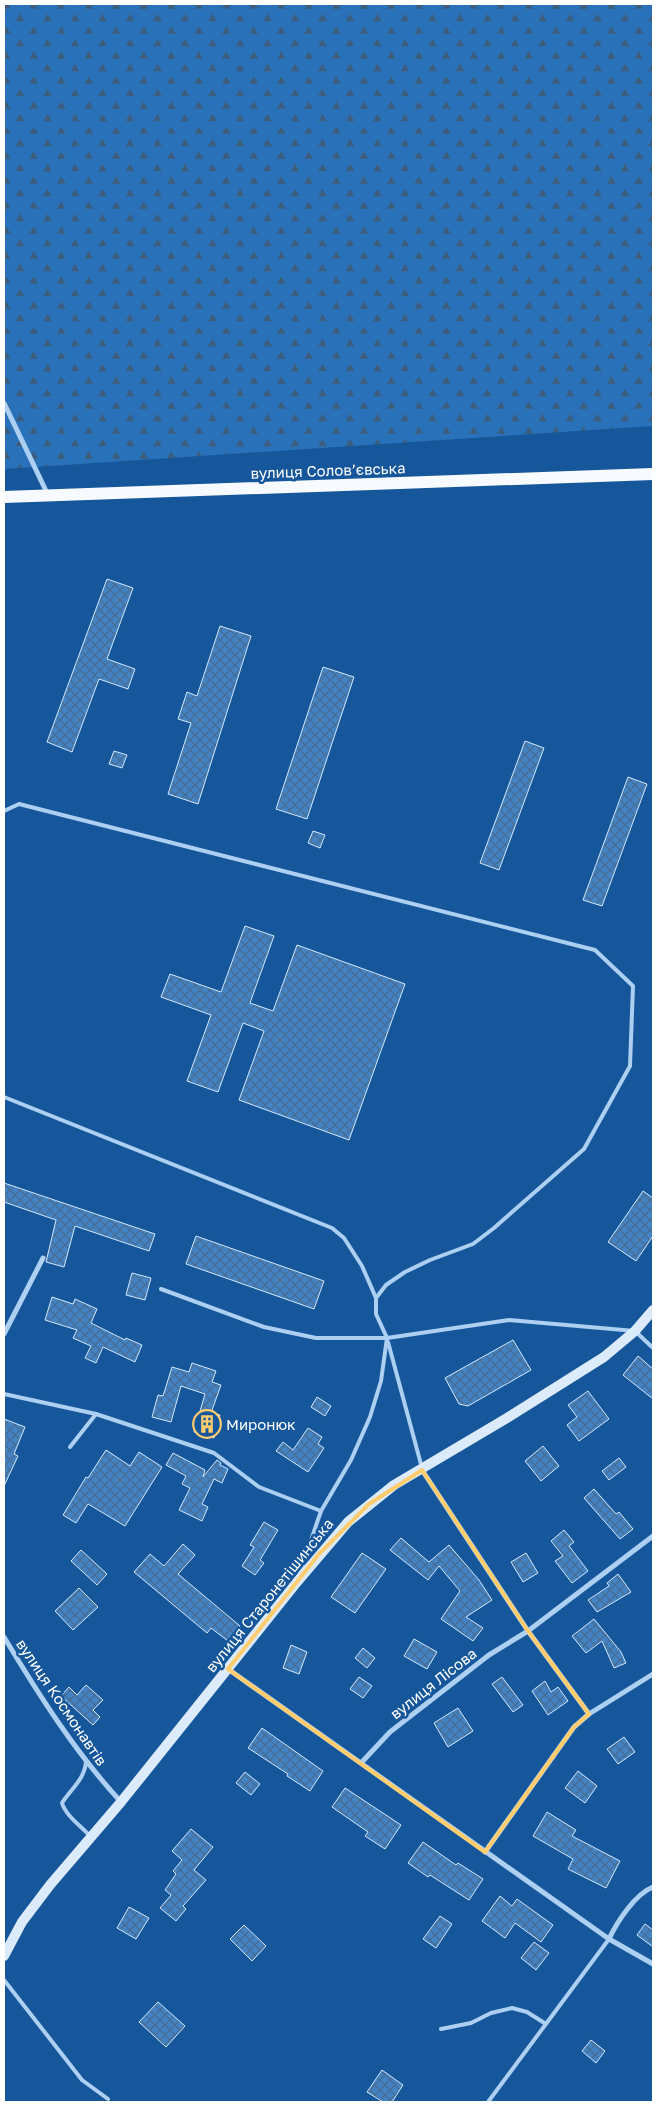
<svg xmlns="http://www.w3.org/2000/svg" width="657" height="2106" viewBox="0 0 657 2106" font-family="'Golos Text',sans-serif">
<style>
.forest{fill:url(#forest-firs)}
.building{fill:url(#building-cross-hatch);stroke:#d3e8fd}
.lines{fill:none;stroke-linecap:round;stroke-linejoin:round}
.lane{stroke:#accff2;stroke-width:4}
.street{stroke:#accff2;stroke-width:5}
.secondary{stroke:#dbebfc;stroke-width:10}
.primary{stroke:#f7fbff;stroke-width:12}
.marked{fill:none;stroke:#ffcd6d;stroke-width:4;stroke-linejoin:round}
.labels{text-anchor:middle;dominant-baseline:central;stroke-width:5;stroke-linejoin:round;paint-order:stroke}
.street-label{font-size:15px;fill:#fff;stroke:#16579b}
.poi-label{font-size:15px;fill:#fff;stroke:#16579b;text-anchor:start}
</style>
<defs>
<pattern id="forest-firs" width="22" height="20" patternUnits="userSpaceOnUse" patternTransform="scale(1.25)"><rect width="22" height="20" fill="#2972b9"/><path d="M5 1l3.5 6h-7zM16 11l3.5 6h-7z" fill="#3c5d7d"/></pattern>
<pattern id="building-cross-hatch" width="8" height="8" patternUnits="userSpaceOnUse" patternTransform="scale(1.25)"><rect width="8" height="8" fill="#4383c4"/><path d="M0 0l8 8M0 8l8-8" fill="none" stroke="#476d94"/></pattern>
</defs>
<rect width="100%" height="100%" fill="#16579b"/>
<path class="forest" d="M4 4H653V426L4 469Z"/>
<g class="building">
<path d="M107 579 133 588 107 659 135 669 128 689 99 679 72 752 47 742Z"/>
<path d="M220 626 251 636 198 804 168 794 191 723 178 719 187 692 197 696Z"/>
<path d="M323 667 354 677 307 819 276 809Z"/>
<path d="M525 741 544 748 499 870 480 863Z"/>
<path d="M114 751 127 755 122 768 109 764Z"/>
<path d="M628 777 647 784 602 906 583 900Z"/>
<path d="M313 831 325 835 320 848 308 843Z"/>
<path d="M245 926 274 936 250 1003 273 1011 297 945 405 984 349 1140 239 1100 264 1031 243 1023 218 1092 187 1081 211 1015 161 997 170 974 221 992Z"/>
<path d="M4 1183 155 1234 149 1251 75 1226 64 1267 46 1262 56 1220 4 1202Z"/>
<path d="M643 1191 653 1198V1236L636 1261 608 1242Z"/>
<path d="M196 1236 324 1281 314 1309 186 1264Z"/>
<path d="M132 1273 151 1278 145 1300 126 1295Z"/>
<path d="M52 1297 73 1304 75 1299 97 1309 91 1323 125 1340 126 1338 142 1345 135 1362 103 1347 96 1363 85 1358 91 1346 73 1338 77 1330 45 1320Z"/>
<path d="M513 1340 531 1370 468 1406 459 1404 445 1378Z"/>
<path d="M638 1356 653 1369V1399L623 1375Z"/>
<path d="M192 1363 216 1371 212 1382 221 1385 211 1413 220 1415 214 1438 194 1432 205 1394 181 1386 171 1422 152 1417 158 1395 163 1396 172 1367 189 1372Z"/>
<path d="M588 1391 609 1419 579 1441 567 1425 577 1417 568 1405Z"/>
<path d="M317 1397 331 1406 325 1416 311 1407Z"/>
<path d="M4 1419 25 1427 14 1454 18 1456 4 1486Z"/>
<path d="M308 1428 322 1437 318 1444 324 1448 308 1472 276 1451 283 1442 293 1450Z"/>
<path d="M543 1446 559 1466 541 1481 525 1461Z"/>
<path d="M106 1450 130 1466 139 1452 162 1467 125 1526 88 1504 76 1523 63 1515 86 1477 88 1478Z"/>
<path d="M173 1453 205 1470 203 1477 217 1460 221 1463 220 1465 228 1469 222 1483 214 1479 202 1504 208 1507 202 1521 179 1510 190 1488 182 1484 186 1476 166 1465Z"/>
<path d="M619 1458 626 1467 609 1480 602 1471Z"/>
<path d="M594 1489 616 1514 619 1512 633 1529 620 1539 584 1498Z"/>
<path d="M264 1522 278 1530 260 1560 264 1563 255 1575 242 1566 254 1547 250 1545Z"/>
<path d="M564 1530 574 1542 569 1546 588 1571 572 1583 555 1561 563 1556 551 1541Z"/>
<path d="M401 1538 429 1562 449 1545 479 1580 492 1600 466 1617 483 1628 473 1641 441 1619 460 1591 439 1566 428 1580 390 1550Z"/>
<path d="M183 1544 195 1555 178 1574 240 1626 228 1641 211 1628 207 1633 134 1572 150 1554 164 1566Z"/>
<path d="M81 1550 107 1574 97 1585 71 1561Z"/>
<path d="M362 1553 386 1569 355 1613 331 1597Z"/>
<path d="M526 1553 538 1573 523 1582 511 1562Z"/>
<path d="M618 1574 631 1592 597 1612 588 1600 609 1586 607 1583Z"/>
<path d="M79 1588 98 1607 73 1630 55 1611Z"/>
<path d="M594 1619 621 1652 626 1663 614 1668 602 1641 586 1653 572 1636Z"/>
<path d="M414 1639 437 1652 427 1669 404 1656Z"/>
<path d="M291 1645 307 1652 299 1674 283 1668Z"/>
<path d="M363 1648 375 1658 367 1668 355 1658Z"/>
<path d="M359 1677 372 1686 363 1698 350 1689Z"/>
<path d="M502 1677 523 1705 513 1712 492 1684Z"/>
<path d="M545 1681 551 1692 558 1687 568 1701 548 1715 532 1691Z"/>
<path d="M86 1685 103 1700 93 1710 100 1717 93 1725 61 1696 69 1687 77 1695Z"/>
<path d="M458 1708 473 1731 448 1747 434 1723Z"/>
<path d="M262 1728 323 1771 310 1791 287 1776 288 1774 248 1748Z"/>
<path d="M624 1737 635 1752 618 1764 607 1749Z"/>
<path d="M578 1771 597 1786 585 1803 565 1788Z"/>
<path d="M245 1772 260 1784 251 1795 236 1783Z"/>
<path d="M345 1788 401 1825 385 1849 365 1836 368 1832 332 1807Z"/>
<path d="M547 1812 576 1830 572 1836 620 1861 606 1888 568 1869 573 1859 533 1836Z"/>
<path d="M191 1829 213 1847 194 1870 206 1880 183 1906 186 1909 176 1921 160 1908 171 1895 165 1890 176 1874 173 1871 182 1860 172 1851Z"/>
<path d="M423 1842 456 1865 458 1863 483 1879 469 1900 430 1875 428 1877 408 1863Z"/>
<path d="M500 1896 512 1906 517 1899 553 1925 541 1942 515 1923 505 1938 482 1921Z"/>
<path d="M129 1907 149 1918 136 1939 117 1928Z"/>
<path d="M440 1916 452 1924 436 1948 423 1939Z"/>
<path d="M645 1924 653 1930V1947L637 1935Z"/>
<path d="M244 1925 266 1946 252 1961 230 1939Z"/>
<path d="M534 1942 549 1953 536 1970 521 1958Z"/>
<path d="M158 2002 185 2026 166 2047 139 2022Z"/>
<path d="M591 2040 605 2051 596 2063 582 2051Z"/>
<path d="M382 2070 403 2085 392 2102H383L367 2092Z"/>
</g>
<g class="lines">
<g class="lane">
<path d="M4 811 19 804 595 950 633 986 630 1066 584 1149 494 1228 473 1244 430 1260 405 1272 386 1285 376 1298"/>
<path d="M4 1097 332 1228 344 1238 362 1266 376 1298V1314L387 1338 509 1320 635 1331 653 1348"/>
<path d="M161 1289 264 1327 316 1338H387"/>
<path d="M388 1342 422 1468"/>
<path d="M4 1394 96 1414"/>
<path d="M70 1447 96 1414 214 1453 259 1487 321 1511"/>
<path d="M299 1575 321 1511 351 1460 370 1417 381 1381 387 1338"/>
<path d="M86 1760C86 1778 71 1789 62 1803 66 1816 81 1826 91 1837"/>
<path d="M4 1980 82 2080 108 2099"/>
<path d="M441 2029 471 2023 491 2013 512 2008 527 2012 546 2024"/>
<path d="M488 2102 609 1939"/>
</g>
<g class="street">
<path d="M4 403 48 495"/>
<path d="M4 1334 43 1258"/>
<path d="M422 1470 528 1631 589 1714"/>
<path d="M4 1637C39 1695 75 1752 121 1802"/>
<path d="M228 1669 609 1939 653 1964"/>
<path d="M361 1763 390 1732 489 1655 528 1631 653 1536"/>
<path d="M485 1852 574 1727 589 1714 653 1674"/>
<path d="M609 1939C617 1922 635 1894 653 1887"/>
</g>
<path class="secondary" d="M4 1956 22 1922 50 1885 121 1802 297 1582 348 1522 394 1485 507 1418 604 1357 635 1331 653 1310"/>
<path class="primary" d="M4 497 653 474"/>
</g>
<path class="marked" d="M422 1470 528 1631 589 1714 574 1727 485 1852 228 1669 319 1554 369 1504Z"/>
<defs>
<symbol id="building-ring" viewBox="-11 -11 22 22"><circle r="9.5" fill="#16579b" stroke="#ffcd6d" stroke-width="1.5"/><path d="M-4-6H4V6H1V3H-1V6H-4ZM-2.5-4.3h1.7v1.8h-1.7ZM.8-4.3h1.7v1.8H.8ZM-2.5-1h1.7V.8h-1.7ZM.8-1h1.7V.8H.8Z" fill="#ffcd6d"/></symbol>
</defs>
<g fill-rule="evenodd">
<use href="#building-ring" x="191" y="1408" width="32" height="32"/>
</g>
<g class="labels">
<g class="street-label">
<text transform="translate(328 470) rotate(-2)">вулиця Соловʼєвська</text>
<text transform="translate(269 1595) rotate(-51)">вулиця Старонетішинська</text>
<text transform="translate(433 1683) rotate(-38)">вулиця Лісова</text>
<text transform="translate(62 1702) rotate(56)">вулиця Космонавтів</text>
</g>
<g class="poi-label">
<text x="226" y="1424">Миронюк</text>
</g>
</g>
<rect width="657" height="2106" fill="none" stroke="#ffffff" stroke-width="10"/>
</svg>
